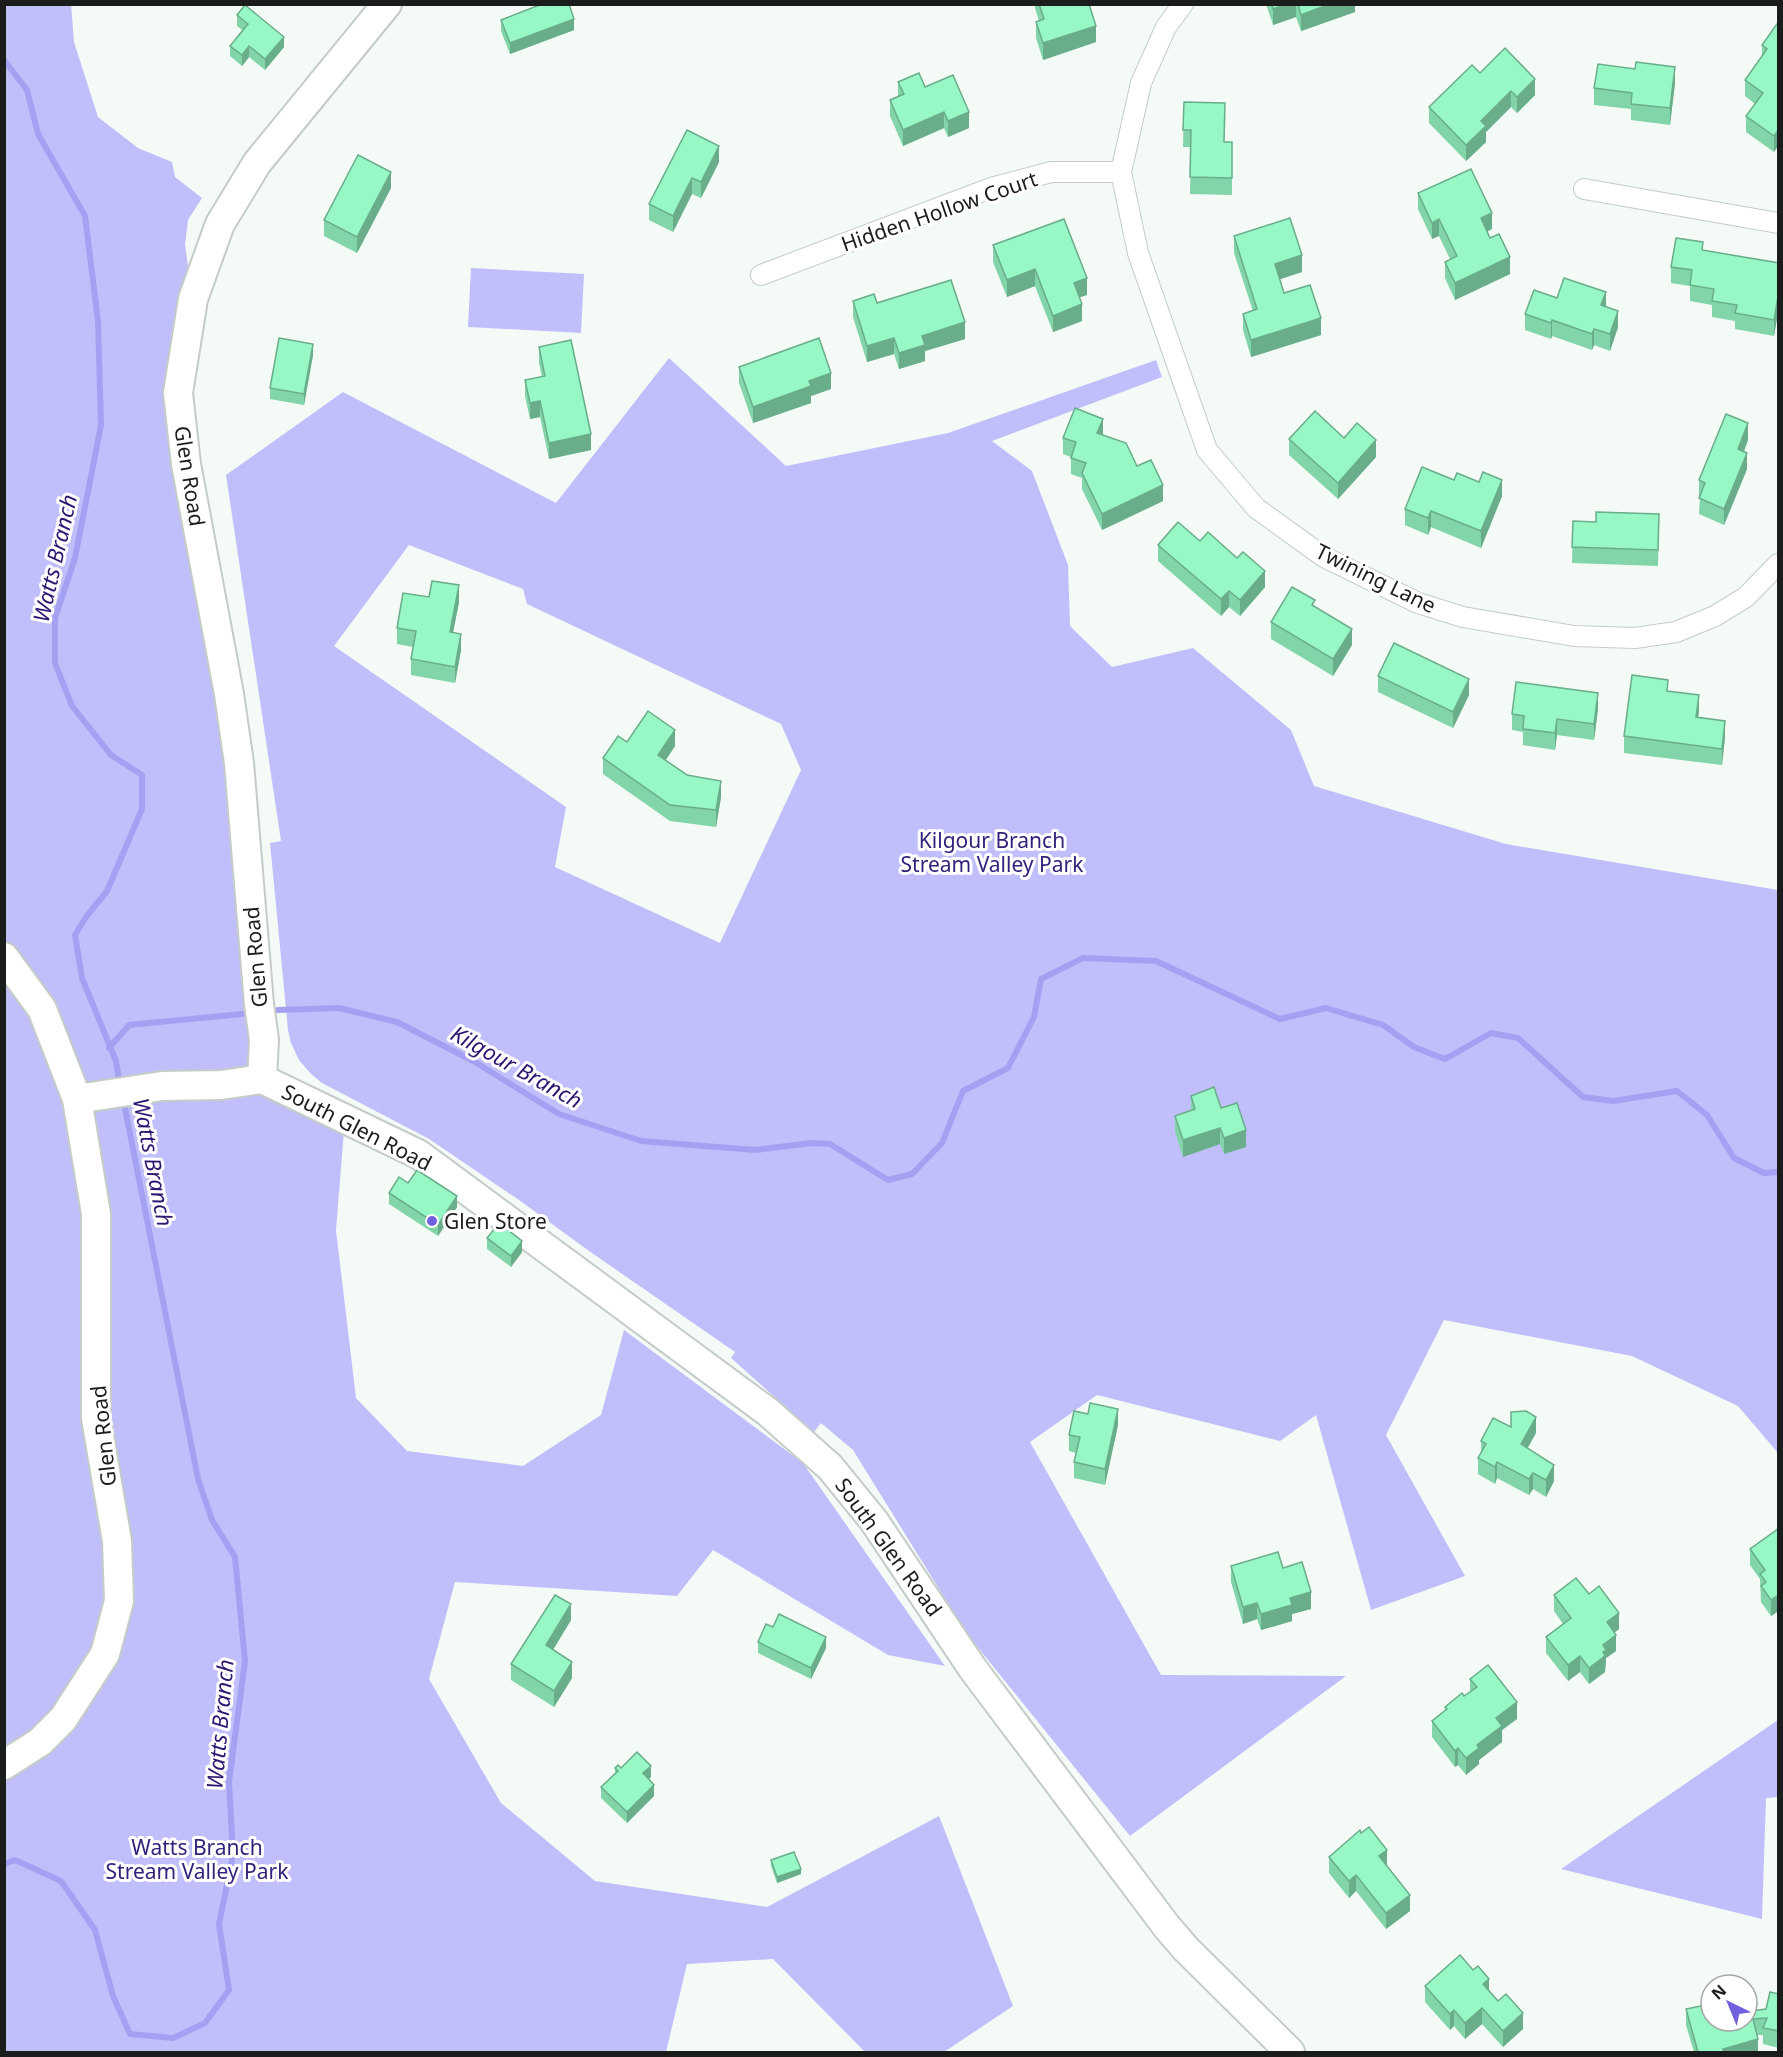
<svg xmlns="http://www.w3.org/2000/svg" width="1783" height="2057" viewBox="0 0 1783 2057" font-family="'Noto Sans',sans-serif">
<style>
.green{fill:#c1bffb;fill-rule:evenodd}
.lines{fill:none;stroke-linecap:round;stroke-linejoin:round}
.stream{stroke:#a5a1f2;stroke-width:6}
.street-casing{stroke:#c5ccc8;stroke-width:22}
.secondary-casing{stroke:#c5ccc8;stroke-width:32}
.street{stroke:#fff;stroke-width:20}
.secondary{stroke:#fff;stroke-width:28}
.wall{fill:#82d4a9}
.shaded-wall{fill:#6aad8a}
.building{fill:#97f7c5;stroke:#6aad8a;stroke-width:1.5}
.poi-dot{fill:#7261dc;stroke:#fff;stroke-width:2}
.labels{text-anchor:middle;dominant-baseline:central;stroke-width:6;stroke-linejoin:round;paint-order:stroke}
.street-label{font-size:21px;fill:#1b1d1c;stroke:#fff}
.park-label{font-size:21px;fill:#34217c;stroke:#fff}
.poi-label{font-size:21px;fill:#1b1d1c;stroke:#fff;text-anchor:start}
.water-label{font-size:22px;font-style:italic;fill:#2d1672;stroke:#fff}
</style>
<rect width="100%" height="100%" fill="#f4fbf7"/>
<g class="green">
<path d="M71 4 74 42 98 117 138 148 172 162 175 177 202 198 188 220 185 245 193 299 178 393 229 694 262 1078 345 1118 336 1230 356 1398 407 1451 523 1466 601 1415 624 1330 803 1463 945 1666 888 1655 713 1550 677 1596 455 1582 429 1679 501 1803 595 1881 767 1907 939 1816 1013 2006 944 2052H865L773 1959 687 1964 666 2052H5L4 5Z"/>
<path d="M471 268 584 274 581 333 468 327Z"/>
<path d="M669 358 786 466 948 433 1156 360 1162 377 992 441 1032 471 1068 565 1070 626 1112 667 1193 648 1291 730 1314 786 1506 844 1778 890V1453L1738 1406 1632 1356 1444 1320 1386 1435 1465 1576 1371 1610 1316 1415 1280 1441 1097 1395 1030 1442 1161 1675 1346 1676 1130 1836 967 1634 853 1450 821 1423 814 1432 731 1358 735 1352 589 1251 519 1200 429 1139 322 1083 311 1074 299 1060 291 1043 288 1030 270 843 281 841 226 475 343 392 556 503ZM409 545 523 589 527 604 781 724 801 770 720 943 555 867 566 807 334 646Z"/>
<path d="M1778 1720V1797L1766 1798 1762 1919 1561 1869Z"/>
</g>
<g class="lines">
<g class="stream">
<path d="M4 60 27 90 38 134 85 216 98 321 101 425 75 558 55 618V663L72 706 111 755 142 775V809L107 891 86 917 75 935 82 978 116 1061 120 1085"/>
<path d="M278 1010 339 1008 397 1022 475 1062 559 1114 641 1141 755 1150 812 1143 830 1144 888 1180 912 1174 942 1143 963 1091 1008 1068 1034 1017 1041 979 1083 958 1156 961 1280 1019 1326 1008 1383 1025 1414 1047 1445 1059 1491 1033 1518 1038 1583 1097 1613 1101 1677 1091 1707 1115 1734 1158 1764 1173 1778 1172"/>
<path d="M109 1048 129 1025 242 1014"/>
<path d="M4 1864 15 1860 61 1881 95 1930 113 1996 130 2034 173 2038 205 2023 229 1990 219 1924 233 1855 229 1782 245 1661 235 1557 212 1520 198 1479 123 1098"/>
</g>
<defs>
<g id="street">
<path d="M1183 4 1166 27 1141 83 1121 172 1138 253 1207 450 1256 508 1324 557 1418 603 1463 617 1574 636 1635 638 1676 632 1715 616 1746 597 1778 564"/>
<path d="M1584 189 1778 223"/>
<path d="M761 275 991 188 1051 172H1121"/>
</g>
<g id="secondary">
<path d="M4 957 42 1009 77 1099 96 1214V1418L117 1541 119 1601 105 1654 63 1719 40 1742 4 1765"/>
<path d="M262 1079 418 1154 768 1412 830 1467 874 1521 973 1669 1167 1927 1186 1949 1290 2052"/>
<path d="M262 1079 264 1040 259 1004 239 763 229 694 186 464 178 393 193 299 220 224 257 163 387 4"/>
<path d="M77 1099 162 1086 221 1085 262 1079"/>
</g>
</defs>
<use href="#street" class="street-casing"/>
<use href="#secondary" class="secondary-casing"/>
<use href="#street" class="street"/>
<use href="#secondary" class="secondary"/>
</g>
<g class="wall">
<path d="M1035 4H1089L1096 42 1043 60 1036 38V22L1039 21 1035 8Z"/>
<path d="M1266 4H1355V12L1301 31 1296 17 1273 25Z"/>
<path d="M237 15 284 47 265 70 249 57 242 66 230 56V46L242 30 237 26Z"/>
<path d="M501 20 574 30 510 54 501 31Z"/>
<path d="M1779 21 1774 152 1746 132V116L1755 104 1745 96V80L1762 57V45Z"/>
<path d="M1480 73 1535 95 1517 113 1511 107 1486 132V142L1466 161 1429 123V107Z"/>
<path d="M898 82 925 87 969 128 948 137 944 128 903 146 890 116V100L898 97Z"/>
<path d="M1675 83 1670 125 1631 120V109L1594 105V88Z"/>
<path d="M1184 102 1224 142H1232V195L1190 194 1191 147H1183Z"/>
<path d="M719 162 701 198 692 194 673 232 649 220V204Z"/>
<path d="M391 188 357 253 324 236V220Z"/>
<path d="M1418 193 1492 229 1487 232 1510 274 1455 300 1445 278V262L1450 259 1439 236 1432 239 1418 209Z"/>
<path d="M1234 236 1302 272 1279 279 1284 293 1321 335 1251 357 1243 330V314L1253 311 1234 253Z"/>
<path d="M993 245 1087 295 1080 297 1082 321 1053 332 1035 286 1007 297 993 262Z"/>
<path d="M1703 250 1779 263V307L1774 336 1735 329V321L1712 317V305L1690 301V286L1671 283V267Z"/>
<path d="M1557 298 1606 307 1618 327 1610 351 1594 345 1592 350 1552 336 1551 339 1525 330V314Z"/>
<path d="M853 301 877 303 965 339 925 351V361L899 369 894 354 867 362 853 317Z"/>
<path d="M539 347 591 450 549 459 540 417 530 419 525 396V380L542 377 539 363Z"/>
<path d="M313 355 304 405 270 399V388Z"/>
<path d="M739 367 831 389 811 396V403L753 423 739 383Z"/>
<path d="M1103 435 1137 466 1163 501 1102 530 1082 489V478L1071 474V457L1063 454V438Z"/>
<path d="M1344 438 1376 457 1338 499 1289 455V439Z"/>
<path d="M1748 440 1744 452 1747 469 1724 525 1699 514 1700 497 1699 496V480Z"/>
<path d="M1454 480 1502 496 1481 548 1431 527 1428 535 1405 525V509Z"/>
<path d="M1573 521 1659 530 1658 566 1572 563Z"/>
<path d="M1200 541 1265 587 1240 616 1229 607 1221 616 1158 561V545Z"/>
<path d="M429 597 459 602 453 632 461 650 455 683 411 675V659L413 647 397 644V628Z"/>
<path d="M1315 607 1352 645 1333 676 1271 639V622Z"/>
<path d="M1378 676 1469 695 1453 728 1378 692Z"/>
<path d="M1668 691 1699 711 1698 717 1725 737 1722 765 1624 753V736Z"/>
<path d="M1598 709 1594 740 1557 735 1555 750 1523 745V732L1512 730V714Z"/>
<path d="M1779 728V754H1777V737Z"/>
<path d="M627 742 675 746 666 760 721 797 716 827 670 821 603 774V758Z"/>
<path d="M1191 1096 1221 1108 1246 1147 1224 1154 1220 1144 1183 1157 1175 1132V1116L1191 1110Z"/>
<path d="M408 1183 457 1207 438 1236 389 1204V1193Z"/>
<path d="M487 1238 522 1252 511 1267 487 1249Z"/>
<path d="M1118 1425 1105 1485 1074 1478V1462L1076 1453 1069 1451V1435Z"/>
<path d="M1511 1427 1536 1433 1527 1448 1554 1481 1546 1497 1533 1489 1529 1495 1497 1478 1495 1484 1478 1474V1458L1481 1453V1441Z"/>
<path d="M1779 1530V1614L1777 1612 1771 1616 1761 1602 1760 1579 1750 1565V1549Z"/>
<path d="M1231 1566 1283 1568 1311 1609 1292 1614V1621L1261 1630 1257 1619 1243 1624 1231 1582Z"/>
<path d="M1589 1594 1619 1629 1615 1632 1616 1651 1606 1658 1605 1672 1589 1684 1580 1672 1568 1681 1546 1653V1637L1563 1624 1554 1611V1595Z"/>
<path d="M571 1620 553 1650 572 1678 554 1707 511 1680V1664Z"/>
<path d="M773 1627 826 1648 811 1679 758 1653V1642Z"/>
<path d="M1470 1679 1517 1719 1502 1730V1742L1479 1760V1764L1466 1775 1458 1765 1455 1767 1432 1737V1721L1445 1711V1707L1464 1696 1470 1692Z"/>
<path d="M615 1768H621L651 1777 649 1779 654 1796 627 1823 601 1798V1787L615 1773Z"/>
<path d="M1329 1857 1387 1866 1410 1911 1386 1929 1356 1891 1349 1898 1329 1873Z"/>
<path d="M771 1860 801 1874 777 1883 771 1866Z"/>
<path d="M1425 1986 1489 1991 1523 2029 1503 2047 1482 2024 1465 2039 1454 2026 1450 2030 1425 2002Z"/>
<path d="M1779 1994V2048L1763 2044V2035H1757L1758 2052H1694L1686 2025V2009L1711 2006 1751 2011 1766 2009Z"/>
</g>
<g class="shaded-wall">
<path d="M1286 4H1296V17L1273 25V9Z"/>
<path d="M1330 4H1355V12L1301 31V15Z"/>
<path d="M574 19V30L510 54V43Z"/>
<path d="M1096 26V42L1043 60V43Z"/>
<path d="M284 37V47L265 70V59Z"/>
<path d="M249 46V57L242 66V55Z"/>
<path d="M1675 67V83L1670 125V108Z"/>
<path d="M1535 79V95L1517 113V97Z"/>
<path d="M1511 91V107L1486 132V142L1466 161V145L1481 121Z"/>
<path d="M944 112V128L903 146V130Z"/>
<path d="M969 112V128L948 137V121Z"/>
<path d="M1779 129V145L1774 152V136Z"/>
<path d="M719 146V162L701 198V182Z"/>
<path d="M391 172V188L357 253V237Z"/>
<path d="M692 178V194L673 232V216Z"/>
<path d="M1492 213V229L1481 234V218Z"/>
<path d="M1439 219V236L1432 239V223Z"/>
<path d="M1302 255V272L1275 281V264Z"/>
<path d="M1510 257V274L1455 300V283Z"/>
<path d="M1035 269V286L1007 297V280Z"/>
<path d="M1087 278V295L1074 299V283Z"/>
<path d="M1779 291V307L1774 336V320Z"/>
<path d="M1606 292V309L1601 305Z"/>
<path d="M1082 304V321L1053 332V316Z"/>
<path d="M1618 311V327L1610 351V334Z"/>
<path d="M1321 318V335L1251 357V340Z"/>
<path d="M1552 320V336L1551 339V323Z"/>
<path d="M965 322V339L925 351V361L899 369V353L922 336Z"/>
<path d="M1594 329V345L1592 350V334Z"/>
<path d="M894 338V354L867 362V346Z"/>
<path d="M313 344V355L304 405V394Z"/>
<path d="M831 373V389L811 396V403L753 423V407L809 381Z"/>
<path d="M540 401V417L530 419V403Z"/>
<path d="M1103 419V435L1097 433Z"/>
<path d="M1748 423V440L1738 465V449Z"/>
<path d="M591 434V450L549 459V443Z"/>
<path d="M1376 440V457L1338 499V483Z"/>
<path d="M1747 453V469L1724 525V509Z"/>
<path d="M1502 480V496L1481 548V531Z"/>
<path d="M1163 485V501L1102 530V514Z"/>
<path d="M1431 511V527L1428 535V518Z"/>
<path d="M1265 571V587L1240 616V600Z"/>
<path d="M459 585V602L450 648V632Z"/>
<path d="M1229 591V607L1221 616V599Z"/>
<path d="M1352 629V645L1333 676V659Z"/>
<path d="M461 634V650L455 683V667Z"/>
<path d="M1469 679V695L1453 728V712Z"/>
<path d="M1598 693V709L1594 740V724Z"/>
<path d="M1699 695V711L1696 733V717Z"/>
<path d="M1557 719V735L1555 750V733Z"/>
<path d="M1725 721V737L1722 765V749Z"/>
<path d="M675 730V746L658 771V755Z"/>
<path d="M721 781V797L716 827V810Z"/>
<path d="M1220 1128V1144L1183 1157V1140Z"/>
<path d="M1246 1130V1147L1224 1154V1138Z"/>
<path d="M457 1196V1207L438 1236V1225Z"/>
<path d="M522 1241V1252L511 1267V1256Z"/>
<path d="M1118 1409V1425L1105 1485V1469Z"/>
<path d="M1536 1417V1433L1521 1460V1444Z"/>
<path d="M1497 1462V1478L1495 1484V1467Z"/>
<path d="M1554 1465V1481L1546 1497V1480Z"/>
<path d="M1533 1473V1489L1529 1495V1479Z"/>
<path d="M1311 1592V1609L1292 1614V1621L1261 1630V1614L1290 1598Z"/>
<path d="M1777 1596V1612L1771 1616V1600Z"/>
<path d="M1257 1603V1619L1243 1624V1607Z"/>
<path d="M571 1604V1620L546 1661V1645Z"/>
<path d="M1619 1613V1629L1607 1638V1622Z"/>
<path d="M1616 1635V1651L1606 1658 1605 1672 1589 1684V1668L1603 1645Z"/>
<path d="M826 1637V1648L811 1679V1668Z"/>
<path d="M1580 1656V1672L1568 1681V1665Z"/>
<path d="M572 1662V1678L554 1707V1691Z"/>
<path d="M1517 1702V1719L1502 1730V1742L1479 1760V1764L1466 1775V1758L1477 1745 1496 1718Z"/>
<path d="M1458 1748V1765L1455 1767V1751Z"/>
<path d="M651 1766V1777L643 1784V1773Z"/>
<path d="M654 1785V1796L627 1823V1812Z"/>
<path d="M1387 1850V1866L1379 1856Z"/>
<path d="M801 1869V1874L777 1883V1877Z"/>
<path d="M1356 1875V1891L1349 1898V1881Z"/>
<path d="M1410 1895V1911L1386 1929V1913Z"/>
<path d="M1489 1979V1995L1483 1984Z"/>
<path d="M1482 2008V2024L1465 2039V2023Z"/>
<path d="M1454 2010V2026L1450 2030V2014Z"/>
<path d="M1523 2013V2029L1503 2047V2031Z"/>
<path d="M1758 2039V2052H1723V2049Z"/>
</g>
<g class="building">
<path d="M542 4H569L574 19 510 43 501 20Z"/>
<path d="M1039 4H1089L1096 26 1043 43 1036 22 1044 19Z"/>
<path d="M1272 4H1286L1273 9Z"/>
<path d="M1298 4H1330L1301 15Z"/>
<path d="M245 5 284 37 265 59 249 46 242 55 230 46 248 24 237 15Z"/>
<path d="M1779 21V129L1774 136 1746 116 1763 93 1745 80 1767 49 1762 45Z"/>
<path d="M1505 48 1535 79 1517 97 1511 91 1481 121 1486 126 1466 145 1429 107 1472 65 1480 73Z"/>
<path d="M1636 62 1675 67 1670 108 1631 104 1632 93 1594 88 1598 64 1635 69Z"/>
<path d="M919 73 925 87 953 75 969 112 948 121 944 112 903 130 890 100 904 94 898 82Z"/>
<path d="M1184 102 1225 103 1224 142H1232V178L1190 177 1191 130H1183Z"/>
<path d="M687 130 719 146 701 182 692 178 673 216 649 204Z"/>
<path d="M358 155 391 172 357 237 324 220Z"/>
<path d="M1471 169 1492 213 1481 218 1490 238 1499 234 1510 257 1455 283 1445 262 1457 256 1439 219 1432 223 1418 193Z"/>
<path d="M1290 218 1302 255 1275 264 1284 293 1310 285 1321 318 1251 340 1243 314 1257 309 1234 236Z"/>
<path d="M1064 219 1087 278 1074 283 1082 304 1053 316 1035 269 1007 280 993 245Z"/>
<path d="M1676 238 1703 242 1702 250 1779 263V291L1774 320 1735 313 1737 305 1712 301 1714 289 1690 285 1692 270 1671 267Z"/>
<path d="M1564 278 1606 292 1601 305 1618 311 1610 334 1594 329 1592 334 1552 320 1551 323 1525 314 1534 290 1557 298Z"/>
<path d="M951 280 965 322 922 336 925 345 899 353 894 338 867 346 853 301 874 294 877 303Z"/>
<path d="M279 338 313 344 304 394 270 388Z"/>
<path d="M819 338 831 373 809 381 811 386 753 407 739 367Z"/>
<path d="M571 340 591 434 549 443 540 401 530 403 525 380 545 376 539 347Z"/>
<path d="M1075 408 1103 419 1097 433 1126 443 1137 466 1151 460 1163 485 1102 514 1082 473 1086 463 1071 458 1076 442 1063 438Z"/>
<path d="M1315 411 1344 438 1357 423 1376 440 1338 483 1289 439Z"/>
<path d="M1726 414 1748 423 1738 449 1747 453 1724 509 1699 498 1705 483 1699 480Z"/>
<path d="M1422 467 1454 480 1457 473 1479 482 1483 472 1502 480 1481 531 1431 511 1428 518 1405 509Z"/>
<path d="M1596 512 1659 514 1658 550 1572 547 1573 521 1596 522Z"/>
<path d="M1178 522 1200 541 1208 532 1237 558 1243 552 1265 571 1240 600 1229 591 1221 599 1158 545Z"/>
<path d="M432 581 459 585 450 632 461 634 455 667 411 659 416 631 397 628 403 593 429 597Z"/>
<path d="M1292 587 1315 600 1312 605 1352 629 1333 659 1271 622Z"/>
<path d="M1394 643 1469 679 1453 712 1378 676Z"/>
<path d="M1632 675 1668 680 1667 691 1699 695 1696 717 1725 721 1722 749 1624 736Z"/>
<path d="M1516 682 1598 693 1594 724 1557 719 1555 733 1523 729 1524 716 1512 714Z"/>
<path d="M648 711 675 730 658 755 687 775 721 781 716 810 670 805 603 758 618 736 627 742Z"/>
<path d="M1214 1087 1221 1108 1237 1103 1246 1130 1224 1138 1220 1128 1183 1140 1175 1116 1195 1109 1191 1096Z"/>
<path d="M417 1170 457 1196 438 1225 389 1193 399 1177 408 1183Z"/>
<path d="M499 1223 522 1241 511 1256 487 1238Z"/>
<path d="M1090 1403 1118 1409 1105 1469 1074 1462 1080 1437 1069 1435 1074 1411 1088 1414Z"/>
<path d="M1526 1411 1536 1417 1521 1444 1554 1465 1546 1480 1533 1473 1529 1479 1497 1462 1495 1467 1478 1458 1486 1444 1481 1441 1493 1418 1511 1427V1412Z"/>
<path d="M1778 1529 1779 1598 1777 1596 1771 1600 1761 1586 1766 1582 1760 1574 1765 1570 1750 1549Z"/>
<path d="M1278 1552 1283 1568 1302 1562 1311 1592 1290 1598 1292 1605 1261 1614 1257 1603 1243 1607 1231 1566Z"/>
<path d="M1576 1578 1589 1594 1599 1586 1619 1613 1607 1622 1616 1635 1603 1645 1606 1650 1603 1652 1605 1656 1589 1668 1580 1656 1568 1665 1546 1637 1571 1618 1554 1595Z"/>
<path d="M555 1595 571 1604 546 1645 572 1662 554 1691 511 1664Z"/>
<path d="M779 1614 826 1637 811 1668 758 1642 766 1624 773 1627Z"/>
<path d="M1488 1665 1517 1702 1496 1718 1502 1726 1477 1745 1479 1748 1466 1758 1458 1748 1455 1751 1432 1721 1447 1709 1445 1707 1462 1693 1464 1696 1477 1687 1470 1679Z"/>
<path d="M637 1752 651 1766 643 1773 654 1785 627 1812 601 1787 618 1771 615 1768 618 1765 621 1768Z"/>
<path d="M1369 1827 1387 1850 1379 1856 1410 1895 1386 1913 1356 1875 1349 1881 1329 1857 1360 1830 1361 1833Z"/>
<path d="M794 1852 801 1869 777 1877 771 1860Z"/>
<path d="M1460 1955 1473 1970 1478 1966 1489 1979 1483 1984 1498 2001 1506 1994 1523 2013 1503 2031 1482 2008 1465 2023 1454 2010 1450 2014 1425 1986Z"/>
<path d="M1770 1992 1779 1994V2031L1763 2028 1767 2018 1753 2019 1758 2039 1723 2049V2052H1698L1686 2009 1710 2004 1711 2006V2021H1747V1999L1751 2011 1766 2009Z"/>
</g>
<circle class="poi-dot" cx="432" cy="1221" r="6"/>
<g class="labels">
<g class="street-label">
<text transform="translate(939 211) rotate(-19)">Hidden Hollow Court</text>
<text transform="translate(190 476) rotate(81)">Glen Road</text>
<text transform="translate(1376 578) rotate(26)">Twining Lane</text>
<text transform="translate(255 957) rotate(-95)">Glen Road</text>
<text transform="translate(357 1127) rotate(27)">South Glen Road</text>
<text transform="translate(103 1436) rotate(-96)">Glen Road</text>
<text transform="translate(889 1547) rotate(54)">South Glen Road</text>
</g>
<g class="park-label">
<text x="992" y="840">Kilgour Branch<tspan x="992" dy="24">Stream Valley Park</tspan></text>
<text x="197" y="1847">Watts Branch<tspan x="197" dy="24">Stream Valley Park</tspan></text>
</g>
<g class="poi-label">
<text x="444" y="1221">Glen Store</text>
</g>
<g class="water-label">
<text transform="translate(54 558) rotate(-77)">Watts Branch</text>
<text transform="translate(517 1066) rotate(29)">Kilgour Branch</text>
<text transform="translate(154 1162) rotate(79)">Watts Branch</text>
<text transform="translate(219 1724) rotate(-85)">Watts Branch</text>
</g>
</g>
<rect width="1783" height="2057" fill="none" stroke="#1b1d1c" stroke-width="12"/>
<g transform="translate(1729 2003) rotate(317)"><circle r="28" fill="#ffffff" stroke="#a4a5a4" stroke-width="1.5"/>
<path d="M0-4.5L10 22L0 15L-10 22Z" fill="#7261dc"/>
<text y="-9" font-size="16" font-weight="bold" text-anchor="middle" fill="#1b1d1c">N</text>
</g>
</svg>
